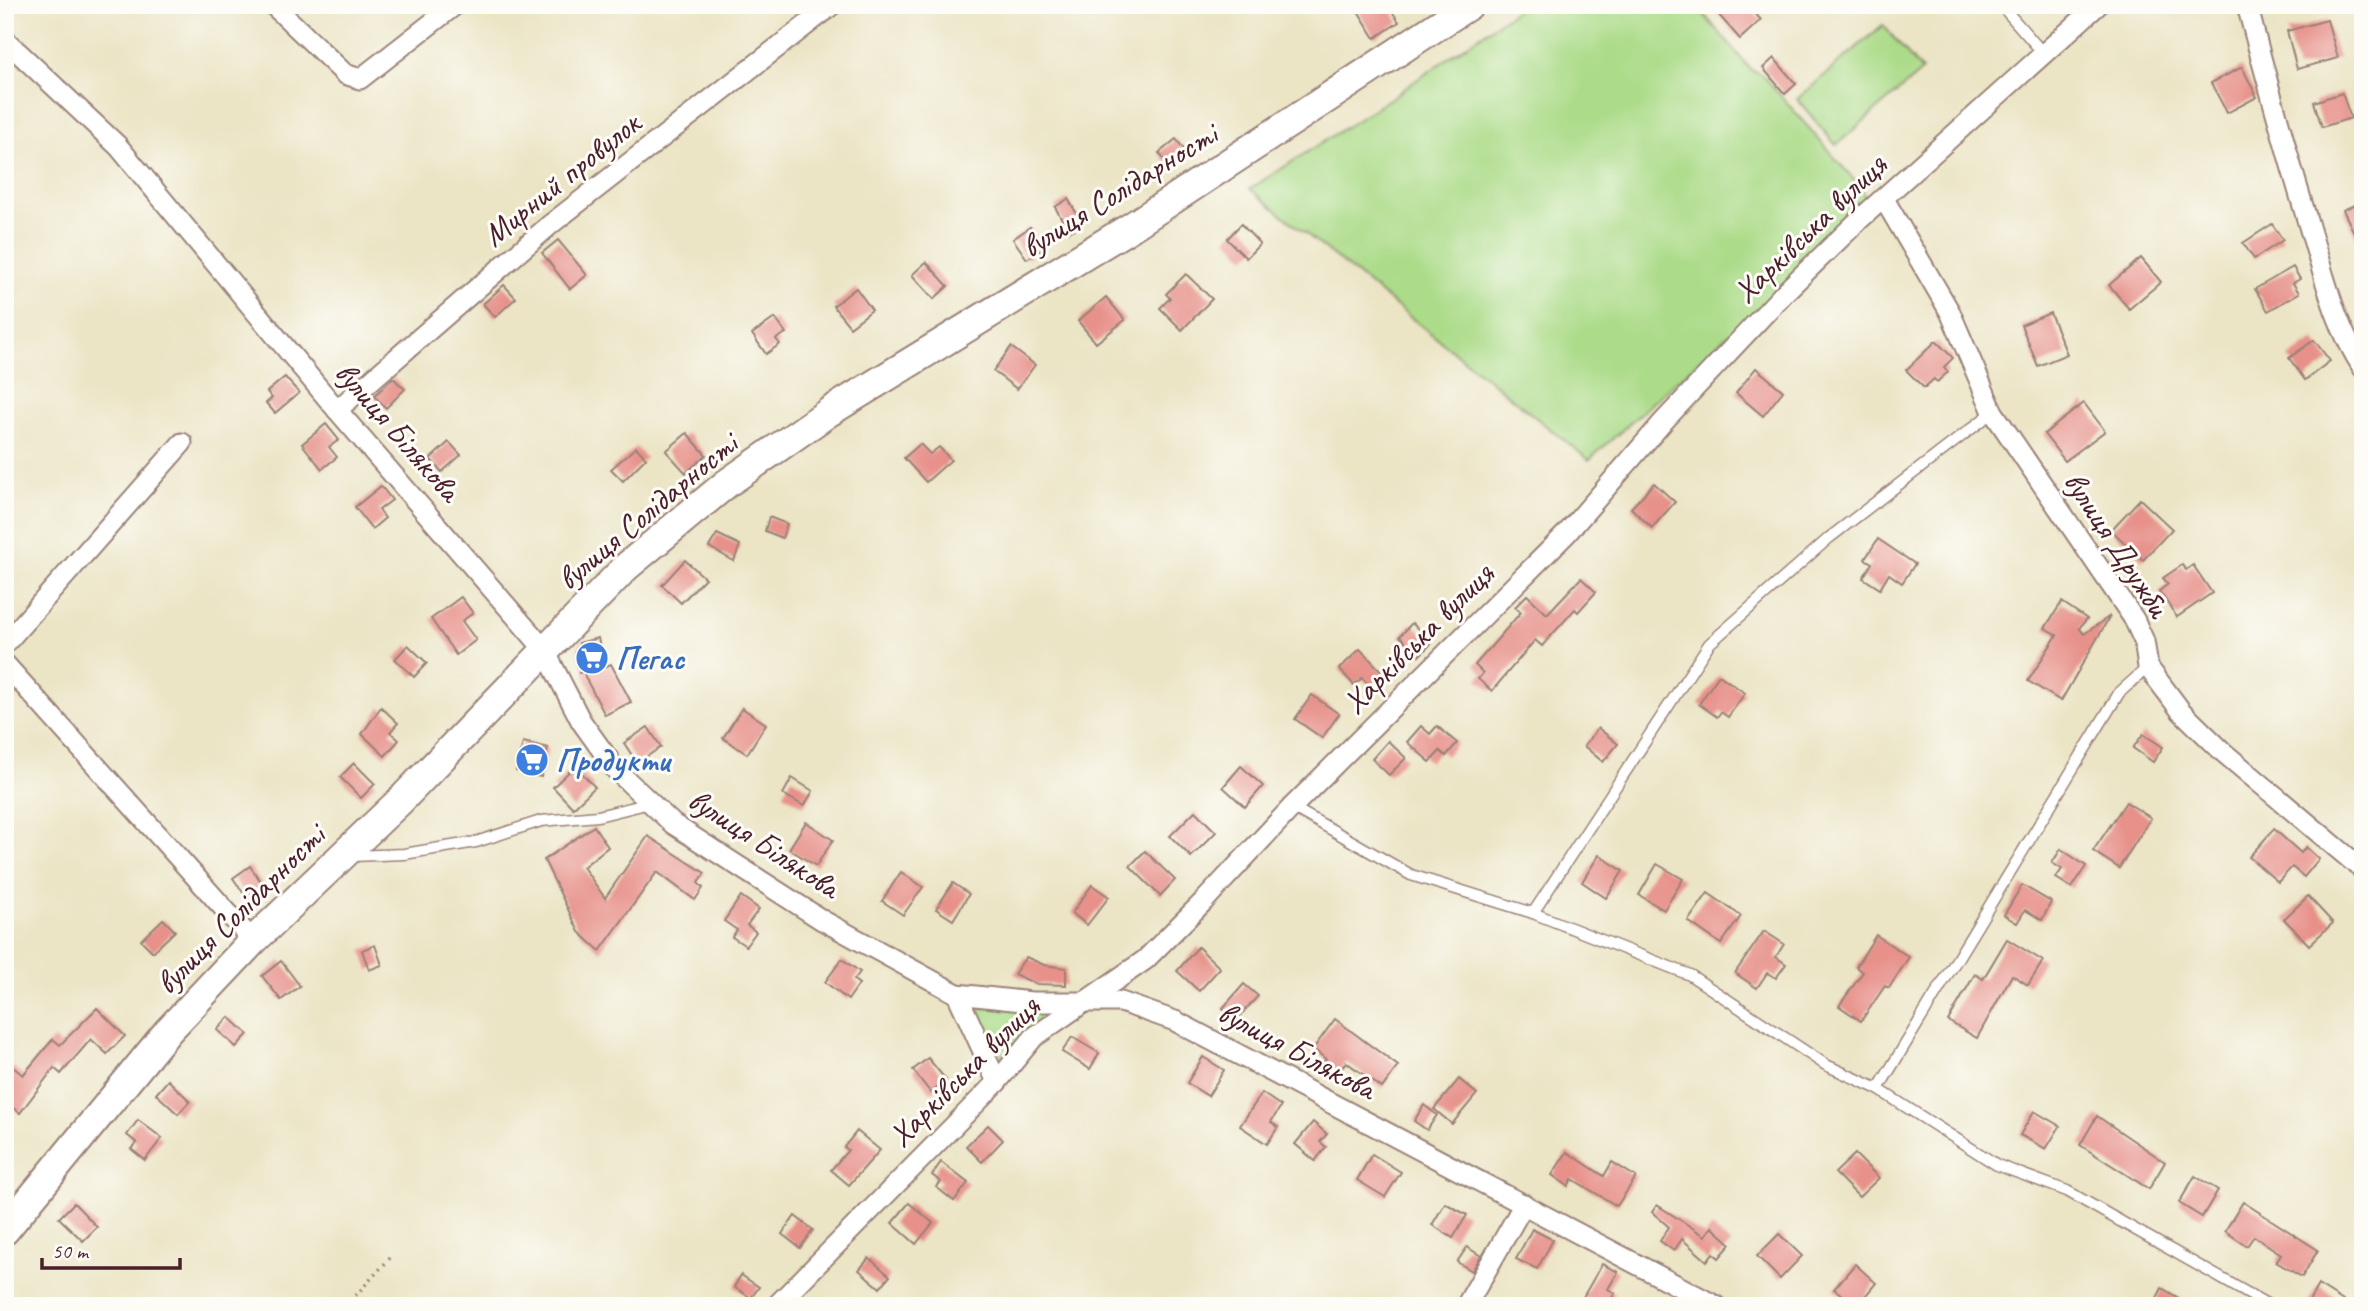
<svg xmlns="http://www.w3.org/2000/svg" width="2368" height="1311" viewBox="0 0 2368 1311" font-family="Caveat,sans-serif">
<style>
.green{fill:#acdb89;stroke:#7b7d5a;stroke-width:2}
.building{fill:#e7918a}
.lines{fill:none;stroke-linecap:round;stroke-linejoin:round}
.lane-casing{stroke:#9a8278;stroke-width:13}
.street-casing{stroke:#9a8278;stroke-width:23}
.secondary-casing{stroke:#9a8278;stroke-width:32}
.path{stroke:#9a8278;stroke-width:3.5;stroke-dasharray:2 5;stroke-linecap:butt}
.lane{stroke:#fff;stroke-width:10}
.street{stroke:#fff;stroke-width:19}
.secondary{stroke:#fff;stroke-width:28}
.labels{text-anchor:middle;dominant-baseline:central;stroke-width:6;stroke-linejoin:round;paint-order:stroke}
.street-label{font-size:33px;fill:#4a1f2b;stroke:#fdfcf7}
.shop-label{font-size:33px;font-weight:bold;fill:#366cbe;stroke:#fdfcf7;text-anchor:start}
</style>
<rect width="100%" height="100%" fill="#fdfcf7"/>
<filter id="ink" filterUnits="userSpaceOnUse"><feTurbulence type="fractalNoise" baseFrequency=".0143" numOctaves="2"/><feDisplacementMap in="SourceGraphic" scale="14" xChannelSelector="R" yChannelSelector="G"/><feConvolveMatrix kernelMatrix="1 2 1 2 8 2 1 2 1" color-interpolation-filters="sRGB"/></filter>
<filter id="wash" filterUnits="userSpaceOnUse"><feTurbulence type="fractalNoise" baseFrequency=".00686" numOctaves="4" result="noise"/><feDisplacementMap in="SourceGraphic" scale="28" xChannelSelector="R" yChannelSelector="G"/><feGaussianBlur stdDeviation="1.57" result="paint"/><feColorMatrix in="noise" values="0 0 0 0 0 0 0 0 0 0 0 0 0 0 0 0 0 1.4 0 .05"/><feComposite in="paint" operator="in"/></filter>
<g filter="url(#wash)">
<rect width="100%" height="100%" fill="#ebe4c5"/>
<g class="green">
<path d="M1524 5H1696L1751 70 1762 74 1861 188 1867 200 1740 333H1730L1589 460 1250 189 1388 100Z"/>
<path d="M1883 25 1922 71 1836 145 1797 99Z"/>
<path d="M978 1007 1060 1009 1006 1060 976 1022Z"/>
</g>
<g id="blocks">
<g class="building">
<path d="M1366 5H1388L1399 22 1375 38 1358 11Z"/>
<path d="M1710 5H1748L1761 20 1740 39Z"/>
<path d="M2327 20 2338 58 2297 69 2287 31Z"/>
<path d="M1774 58 1796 84 1785 94 1763 68Z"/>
<path d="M2242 67 2257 97 2227 113 2211 83Z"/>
<path d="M2342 93 2351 118 2322 127 2314 102Z"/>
<path d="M1176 139 1187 153 1170 167 1159 153Z"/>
<path d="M1068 199 1083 224 1069 232 1055 207Z"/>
<path d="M2363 201V251L2343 210Z"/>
<path d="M1241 224 1260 244 1246 258 1227 239Z"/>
<path d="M2272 224 2283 240 2254 259 2243 243Z"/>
<path d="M1030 227 1044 248 1027 259 1013 239Z"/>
<path d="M558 240 587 275 570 289 542 253Z"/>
<path d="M2141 258 2161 282 2129 309 2109 285Z"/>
<path d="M926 262 948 286 934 299 912 275Z"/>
<path d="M2293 267 2300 279 2293 283 2299 293 2268 311 2255 289Z"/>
<path d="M1186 274 1212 299 1182 330 1160 308 1170 298 1166 294Z"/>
<path d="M504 285 516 298 495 317 483 304Z"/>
<path d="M856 288 872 310 850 327 833 306Z"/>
<path d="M1106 297 1125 320 1096 343 1078 321Z"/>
<path d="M2050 313 2067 354 2038 366 2021 325Z"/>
<path d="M775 318 786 333 776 339 780 344 766 354 752 334Z"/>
<path d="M2314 340 2330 361 2305 380 2289 358Z"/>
<path d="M1936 341 1953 358 1944 367 1948 372 1937 382 1934 379 1924 388 1906 370Z"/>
<path d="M1011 347 1035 365 1017 389 993 371Z"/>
<path d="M1756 368 1783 391 1763 416 1736 393Z"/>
<path d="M285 377 299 393 275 413 266 403 272 398 267 392Z"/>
<path d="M393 378 405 389 386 408 374 396Z"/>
<path d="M2084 403 2105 431 2065 461 2044 434Z"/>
<path d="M326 424 339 440 329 447 337 457 322 469 302 444Z"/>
<path d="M687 433 706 455 686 473 666 451Z"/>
<path d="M449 442 461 455 442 472 430 459Z"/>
<path d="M920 444 930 454 939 447 951 460 926 482 904 458Z"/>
<path d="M636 447 646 458 623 481 611 469Z"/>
<path d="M1654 483 1675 502 1652 528 1631 508Z"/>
<path d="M381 486 392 500 379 510 385 518 372 529 355 507Z"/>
<path d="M2140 499 2172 529 2143 560 2111 530Z"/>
<path d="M769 517 787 524 782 538 765 531Z"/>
<path d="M717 534 740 545 734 561 709 547Z"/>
<path d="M1878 539 1915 564 1902 583 1889 574 1880 589 1863 578 1872 563 1865 559Z"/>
<path d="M685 560 705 578 681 603 662 585Z"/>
<path d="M2182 565 2186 570 2193 565 2212 593 2177 617 2159 591 2168 584 2163 578Z"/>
<path d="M1581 578 1596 592 1578 612 1575 609 1542 646 1535 640 1492 691 1478 679 1483 673 1475 665 1521 612 1515 607 1527 595 1547 614Z"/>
<path d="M461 597 473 613 462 621 476 640 456 655 431 619Z"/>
<path d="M2062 602 2087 619 2079 628 2084 634 2110 616 2061 701 2028 681 2057 635 2045 628Z"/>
<path d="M1412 623 1432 643 1419 656 1400 636Z"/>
<path d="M598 638 604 667 611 664 631 702 605 715 585 677 579 643Z"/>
<path d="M408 645 427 663 414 677 395 659Z"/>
<path d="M1360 649 1384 674 1371 687 1362 678 1354 685 1339 669Z"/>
<path d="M1719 675 1745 693 1728 717 1721 712 1717 717 1699 704Z"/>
<path d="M1312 695 1339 714 1322 738 1295 719Z"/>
<path d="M381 707 398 723 390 732 399 740 385 756 362 734Z"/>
<path d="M742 708 766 724 747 754 723 738Z"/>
<path d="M1421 726 1430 734 1437 726 1457 743 1446 756 1440 751 1430 762 1407 742Z"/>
<path d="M648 727 661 747 637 763 624 743Z"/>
<path d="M1598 728 1618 744 1603 762 1584 746Z"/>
<path d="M2143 734 2163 747 2153 762 2133 748Z"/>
<path d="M1388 741 1406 758 1389 775 1372 759Z"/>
<path d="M523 742 548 748 541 777 516 771Z"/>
<path d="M354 763 375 784 361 798 340 777Z"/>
<path d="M575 766 595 787 573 808 553 787Z"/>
<path d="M1241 766 1263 786 1245 807 1223 787Z"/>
<path d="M792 778 813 791 804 806 783 794Z"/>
<path d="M2126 802 2151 818 2119 868 2093 851Z"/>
<path d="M1195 811 1216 832 1191 857 1170 836Z"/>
<path d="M806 822 833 840 816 866 789 849Z"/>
<path d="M594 826 608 847 583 867 605 898 648 836 705 873 698 883 703 888 695 900 657 872 600 951 579 932 544 860Z"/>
<path d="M2274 829 2301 853 2306 847 2319 859 2304 877 2292 867 2278 882 2249 857Z"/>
<path d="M2061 849 2086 866 2072 888 2056 878 2062 869 2052 863Z"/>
<path d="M1145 851 1175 880 1160 896 1130 866Z"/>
<path d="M1599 855 1623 871 1606 898 1582 882Z"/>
<path d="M1657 864 1683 879 1664 910 1639 895Z"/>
<path d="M250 866 266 889 249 901 233 878Z"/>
<path d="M901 872 923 887 903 915 882 901Z"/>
<path d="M953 883 969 894 953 920 936 909Z"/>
<path d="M1092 885 1109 897 1087 925 1072 913Z"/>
<path d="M2022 885 2051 902 2042 920 2025 910 2017 923 2004 915Z"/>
<path d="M1708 893 1741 916 1721 944 1688 921Z"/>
<path d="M741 896 759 909 747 925 756 932 746 946 732 937 737 930 724 921Z"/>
<path d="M2308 896 2333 923 2309 945 2284 919Z"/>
<path d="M163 919 175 931 153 952 141 940Z"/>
<path d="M1764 931 1784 944 1776 957 1786 964 1776 978 1767 973 1757 988 1735 973Z"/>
<path d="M1876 935 1909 957 1889 988 1885 986 1861 1021 1839 1006 1863 972 1856 967Z"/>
<path d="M2007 939 2043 961 2028 985 2012 975 1977 1038 1948 1021 1975 974 1983 979Z"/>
<path d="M375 945 382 965 369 970 362 950Z"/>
<path d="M1198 947 1220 968 1199 991 1177 971Z"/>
<path d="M1026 957 1044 965 1066 968V985L1036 984 1014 974Z"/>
<path d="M842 959 860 972 854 980 859 984 848 1000 825 982Z"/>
<path d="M281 961 300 986 281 1000 262 976Z"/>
<path d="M1244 984 1258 996 1236 1020 1223 1008Z"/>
<path d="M97 1008 125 1036 107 1054 91 1039 61 1074 54 1068 20 1113 5 1102V1076L13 1067 23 1075 53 1039 60 1045Z"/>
<path d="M229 1017 248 1034 236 1047 217 1030Z"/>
<path d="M1335 1019 1398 1066 1382 1088 1346 1062 1333 1079 1319 1068 1326 1059 1313 1049Z"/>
<path d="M1072 1037 1099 1053 1090 1069 1062 1052Z"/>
<path d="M1203 1057 1224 1070 1208 1096 1187 1083Z"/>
<path d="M928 1058 946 1080 931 1093 913 1070Z"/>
<path d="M1459 1079 1477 1094 1452 1124 1434 1109Z"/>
<path d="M168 1080 190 1101 178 1114 156 1094Z"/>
<path d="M1262 1093 1281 1106 1271 1122 1278 1127 1267 1144 1240 1126Z"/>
<path d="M1424 1105 1437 1115 1427 1130 1414 1121Z"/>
<path d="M2034 1111 2060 1126 2046 1149 2020 1135Z"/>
<path d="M2097 1116 2165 1162 2149 1189 2080 1145Z"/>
<path d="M138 1120 162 1138 145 1160 131 1149 137 1143 127 1135Z"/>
<path d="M1313 1122 1327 1134 1320 1142 1326 1147 1315 1161 1295 1144Z"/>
<path d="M988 1125 1003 1140 982 1162 966 1146Z"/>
<path d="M857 1131 880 1150 849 1185 831 1170 848 1150 844 1147Z"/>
<path d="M1567 1152 1604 1176 1612 1162 1636 1177 1617 1206 1572 1179 1568 1186 1552 1175Z"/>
<path d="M1372 1154 1401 1172 1385 1197 1357 1180Z"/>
<path d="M1855 1154 1879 1178 1859 1197 1835 1173Z"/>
<path d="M941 1162 968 1183 954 1201 936 1187 941 1182 932 1175Z"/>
<path d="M2195 1176 2218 1190 2202 1217 2179 1203Z"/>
<path d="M2243 1202 2318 1250 2302 1277 2276 1262 2281 1254 2254 1236 2247 1246 2225 1231Z"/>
<path d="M74 1203 97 1227 83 1241 59 1218Z"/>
<path d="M909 1203 933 1223 916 1244 892 1223Z"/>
<path d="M1445 1203 1467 1215 1453 1238 1432 1225Z"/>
<path d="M1657 1205 1705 1236 1712 1227 1731 1244 1719 1258 1713 1253 1707 1261 1682 1239 1674 1251 1660 1241 1669 1227 1652 1212Z"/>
<path d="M795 1216 813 1230 800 1248 782 1234Z"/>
<path d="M1532 1229 1553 1240 1537 1269 1516 1259Z"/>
<path d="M1779 1234 1802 1256 1780 1279 1757 1256Z"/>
<path d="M1467 1247 1481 1256 1472 1271 1457 1262Z"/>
<path d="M869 1258 890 1276 880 1288 859 1270Z"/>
<path d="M1602 1264 1618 1272 1608 1289 1615 1293 1607 1306H1599L1583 1297Z"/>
<path d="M1855 1264 1876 1283 1857 1306 1834 1289Z"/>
<path d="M741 1275 759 1287 751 1298 734 1287Z"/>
<path d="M2318 1285 2351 1306H2306Z"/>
<path d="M2162 1288 2192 1306H2153Z"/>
</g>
</g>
</g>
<g filter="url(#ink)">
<use href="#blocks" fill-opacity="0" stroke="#9a8278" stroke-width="2"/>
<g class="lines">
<defs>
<g id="lane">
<path d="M2001 5 2043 53"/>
<path d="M1292 807 1411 875 1533 913 1690 975 1826 1065 1878 1089 1997 1165 2067 1191 2270 1306"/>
<path d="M352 856 404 854 476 842 541 821 598 816 650 803"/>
<path d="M1533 913 1709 644 1829 538 1993 412"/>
<path d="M1878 1089 2119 693 2148 667"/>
</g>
<g id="street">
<path d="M273 5 345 74 360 79 455 5"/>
<path d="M2247 5C2267 82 2288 157 2311 233 2325 279 2336 327 2363 368"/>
<path d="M5 40 118 146 337 410 544 649 581 721 616 770 673 824 822 920 957 994 1032 1002H1121L1175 1021 1716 1306"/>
<path d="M1884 199 1950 312 1993 412 2134 619 2144 641 2148 667 2181 711 2223 752 2363 870"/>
<path d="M337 410 551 224 832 5"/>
<path d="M5 644 182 443"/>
<path d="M5 664 253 941"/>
<path d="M957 994 997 1082"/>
<path d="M776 1306 997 1082 1034 1037 1145 960 1204 901 1292 807 1567 533 1663 422 1786 291 1859 220 2098 5"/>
<path d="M1466 1306 1524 1204"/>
</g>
<path id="secondary" d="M5 1230 168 1031 253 941 401 800 626 567 726 484 829 412 1131 227 1469 5"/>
</defs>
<use href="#lane" class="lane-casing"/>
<use href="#street" class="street-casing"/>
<use href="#secondary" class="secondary-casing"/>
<g class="path">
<path d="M576 651 580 675"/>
<path d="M346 1306 390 1258"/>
</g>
<use href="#lane" class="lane"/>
<use href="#street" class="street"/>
<use href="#secondary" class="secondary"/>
</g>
</g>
<defs>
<symbol id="supermarket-disc" viewBox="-11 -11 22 22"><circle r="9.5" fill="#3f7fe0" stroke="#fdfcf7"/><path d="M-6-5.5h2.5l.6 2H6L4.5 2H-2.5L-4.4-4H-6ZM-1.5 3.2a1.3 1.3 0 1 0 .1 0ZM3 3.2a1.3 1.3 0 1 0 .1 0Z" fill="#fff"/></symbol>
</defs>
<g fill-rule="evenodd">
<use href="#supermarket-disc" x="573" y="639" width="38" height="38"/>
<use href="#supermarket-disc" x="513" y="741" width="38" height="38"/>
</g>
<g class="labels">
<g class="street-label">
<text transform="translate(561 179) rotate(-39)">Мирний провулок</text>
<text transform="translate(1119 190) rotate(-32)">вулиця Солідарності</text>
<text transform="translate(1810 228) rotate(-44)">Харківська вулиця</text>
<text transform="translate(398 431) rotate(49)">вулиця Білякова</text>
<text transform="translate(647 511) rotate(-40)">вулиця Солідарності</text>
<text transform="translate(2117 544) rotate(57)">вулиця Дружби</text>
<text transform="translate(1418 638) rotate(-45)">Харківська вулиця</text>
<text transform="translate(764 843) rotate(33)">вулиця Білякова</text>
<text transform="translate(240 909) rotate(-45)">вулиця Солідарності</text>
<text transform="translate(1297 1050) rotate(28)">вулиця Білякова</text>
<text transform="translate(964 1071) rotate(-45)">Харківська вулиця</text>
</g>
<g class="shop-label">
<text x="616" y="658">Пегас</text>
<text x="556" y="760">Продукти</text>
</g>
</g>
<rect width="2368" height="1311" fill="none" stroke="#fdfcf7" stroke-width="28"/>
<path d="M42 1258v10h138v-10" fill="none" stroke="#4a1f2b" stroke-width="3.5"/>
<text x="52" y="1258" font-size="21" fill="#4a1f2b" stroke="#fdfcf7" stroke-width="5" paint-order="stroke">50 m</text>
</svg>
